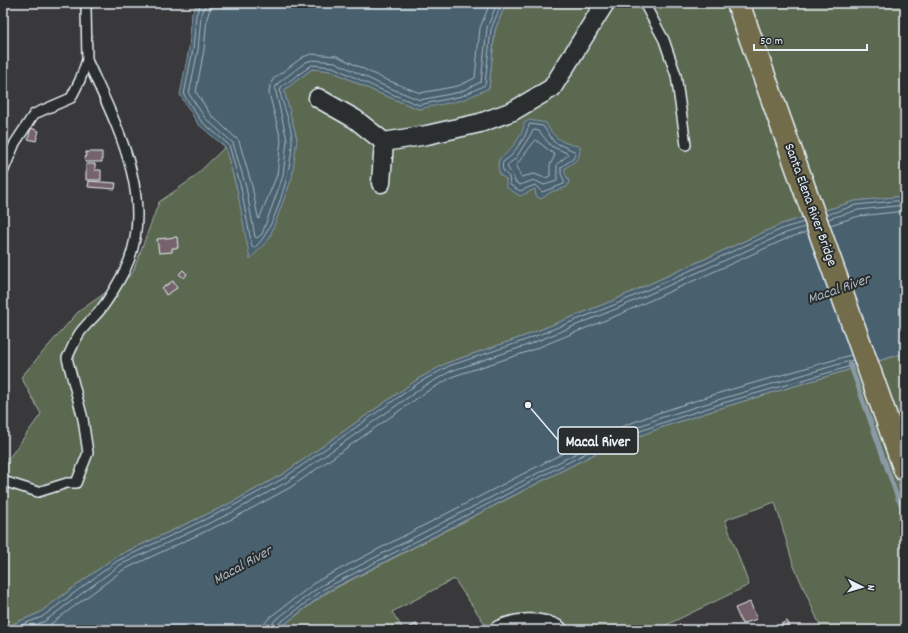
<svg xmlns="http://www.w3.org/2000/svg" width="908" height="633" viewBox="0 0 908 633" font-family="Dekko,sans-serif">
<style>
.green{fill:#5b6951;stroke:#a2ada4}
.water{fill:#4a606e;stroke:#899aa5}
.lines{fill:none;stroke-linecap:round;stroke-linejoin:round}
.shore{stroke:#a9b7c1;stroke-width:1}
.stream{stroke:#899aa5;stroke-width:4.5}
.building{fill:#74626a;stroke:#e8f1f8}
.lane-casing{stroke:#e8f1f8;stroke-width:12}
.street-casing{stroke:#e8f1f8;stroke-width:21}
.highway-casing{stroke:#e8f1f8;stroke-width:25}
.lane{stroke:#2a2d2e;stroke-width:9}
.street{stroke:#2a2d2e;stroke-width:18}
.highway{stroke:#726c4b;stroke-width:22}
.labels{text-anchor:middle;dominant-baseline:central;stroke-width:4;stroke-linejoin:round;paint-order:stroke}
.street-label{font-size:14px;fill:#e8f1f8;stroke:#2a2d2e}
.water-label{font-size:15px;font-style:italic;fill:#a9b7c1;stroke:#2a2d2e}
.leader{fill:none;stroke:#e8f1f8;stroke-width:1.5}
.callout-dot{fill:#e8f1f8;stroke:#2a2d2e;stroke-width:1.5}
.callout{fill:#2a2d2e;stroke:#e8f1f8;stroke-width:1.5}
.callout-label{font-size:15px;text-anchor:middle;font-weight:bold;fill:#e8f1f8}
</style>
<rect width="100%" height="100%" fill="#39383a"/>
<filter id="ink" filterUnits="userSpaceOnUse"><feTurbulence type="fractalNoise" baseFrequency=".025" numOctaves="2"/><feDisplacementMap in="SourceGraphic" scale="8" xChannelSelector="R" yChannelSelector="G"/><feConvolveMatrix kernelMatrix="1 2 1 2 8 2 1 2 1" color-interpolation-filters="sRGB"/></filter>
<g filter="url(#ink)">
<g class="green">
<path d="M506 3H905V196L855 201 782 224 612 301 522 337 447 363 418 379 283 474 227 505 115 557 39 613 3 628V458H9L41 414 21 377 78 312 132 274 159 202 192 179 225 147 237 189 297 139 283 90 312 69 332 71 376 92 419 109 489 88 495 30Z"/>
<path d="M905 353V450L888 456 905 504V630H822L793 564 775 502 725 520 749 585 656 630H489L454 579 392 612 404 630H277L326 593 600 451 663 427 724 407Z"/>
</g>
<g class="water">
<path d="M198 3H506L495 30 489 88 463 100 419 109 376 92 332 71 312 69 284 90 297 139 292 178 269 239 250 259 237 189 225 147 198 124 180 95 189 48 192 13Z"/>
<path d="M529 120 546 123C552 137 564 145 580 146 581 159 574 162 565 168V173L569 181 567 187 551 192 541 199 536 196 535 189 520 196 506 187V179L500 175 498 167 499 159C509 153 524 135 524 123Z"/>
<path d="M905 196V353L724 407 663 427 600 451 326 592 277 630H3V628L39 613 115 557 227 505 283 474 418 379 447 363 522 337 612 301 782 224 855 201Z"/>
</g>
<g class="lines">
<g class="shore">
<path d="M201 3 196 15 193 49 184 95 201 121 229 145 241 188 252 247 254 248C274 234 293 165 292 140 292 126 283 106 280 92L281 87 312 65 333 67 377 88 419 105 462 96 485 85 491 29 502 3"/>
<path d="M206 3 201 16 198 50 189 94 205 118 233 143 246 187 255 237 257 238 262 234 283 176 287 140 275 88 278 83 306 62 312 60 335 62 380 84 420 100 460 92 481 82 487 28 497 3"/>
<path d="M212 3 207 18 204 50 196 92 210 114 239 141 252 186 258 217 259 219 277 175 281 140 269 93 270 85 274 78 303 57 311 54 337 56 382 78 420 93 458 86 475 78 480 28 490 3"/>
<path d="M530 124 543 126 554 142 576 152 573 159 561 167V174L564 180V184L542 192 535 185 520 191 510 185 509 177C504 172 501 170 503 162L511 156 524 138Z"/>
<path d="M534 130 539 131 551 146 567 153 568 155 557 164V181L544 185 534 180 520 185 515 182C514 175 508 171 507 165L515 159Z"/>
<path d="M536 140 555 155 550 165V176L545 178 534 174 521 177 516 166Z"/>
<path d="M826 215 856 205 905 200"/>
<path d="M828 219 858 210 905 205"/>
<path d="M830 225 859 216 905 211"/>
<path d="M8 630 42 617 117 561 229 508 284 478 420 382 449 366 523 341 614 305 784 228 804 222"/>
<path d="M22 630 45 621 120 565 231 513 287 482 423 387 451 371 525 346 616 309 786 233 805 227"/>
<path d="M38 630 48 626 123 570 234 518 291 487 426 392 454 376 527 352 618 315 788 238 807 232"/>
<path d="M264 630 265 623 270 617 319 580 594 437 658 413 719 393 851 355"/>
<path d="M270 630 274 621 322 585 596 443 660 418 721 399 853 360"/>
<path d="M275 630 277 625 324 589 598 447 662 423 723 403 855 365"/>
</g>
<path class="stream" d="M850 364 898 499 905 512"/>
</g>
<g class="building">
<path d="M31 128 39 131 36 141 28 139Z"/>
<path d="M86 152H102V162H85Z"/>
<path d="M86 164H95V170H101V180H86Z"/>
<path d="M89 181 116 183 115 189 88 187Z"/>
<path d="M177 237 178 248H172V252L159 253 157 239Z"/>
<path d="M183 270 187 274 184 278 179 274Z"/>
<path d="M173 281 177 288 166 295 162 288Z"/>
<path d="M750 602 757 619 742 624 735 608Z"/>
<path d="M787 621 790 626 784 629 781 624Z"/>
<path d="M416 624 419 630H405Z"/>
</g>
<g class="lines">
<defs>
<g id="lane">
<path d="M644 3 664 40 676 75 686 145"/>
<path d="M3 172 15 143 34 114 71 98 80 80 87 60 86 8 88 3"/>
<path d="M3 481 38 492 67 483H76L88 453 83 419 67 358C71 351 74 342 79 334 85 325 94 318 101 309 110 298 118 283 125 270 158 201 116 124 87 60"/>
</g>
<g id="street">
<path d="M318 98 355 119 384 142"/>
<path d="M381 183 384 142 427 135 480 123 513 111 552 88 605 3"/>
<path d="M499 630C517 622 540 620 558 630"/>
</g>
<path id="highway" d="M738 3 905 470"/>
</defs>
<use href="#lane" class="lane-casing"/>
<use href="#street" class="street-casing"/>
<use href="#highway" class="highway-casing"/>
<use href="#lane" class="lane"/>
<use href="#street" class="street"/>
<use href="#highway" class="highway"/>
</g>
</g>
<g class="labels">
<g class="street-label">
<text transform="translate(810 205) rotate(70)">Santa Elena River Bridge</text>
</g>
<g class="water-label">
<text transform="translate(839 290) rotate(-19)">Macal River</text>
<text transform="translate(243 566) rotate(-29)">Macal River</text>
</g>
</g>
<path class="leader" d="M528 405L558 440"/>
<circle class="callout-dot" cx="528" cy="405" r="4"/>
<rect class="callout" x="558" y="427" width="80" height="27" rx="4"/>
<g class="callout-label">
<text x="598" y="446">Macal River</text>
</g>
<rect width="908" height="633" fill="none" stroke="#2a2d2e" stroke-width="16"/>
<rect x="8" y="8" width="892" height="617" fill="none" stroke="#e8f1f8" stroke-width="1.5" filter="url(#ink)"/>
<g transform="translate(862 587) rotate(95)" stroke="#2a2d2e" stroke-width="3" paint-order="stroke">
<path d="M0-3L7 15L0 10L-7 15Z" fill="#e8f1f8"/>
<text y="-6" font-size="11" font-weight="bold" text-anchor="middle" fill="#e8f1f8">N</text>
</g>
<path d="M754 44v6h113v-6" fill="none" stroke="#e8f1f8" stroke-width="2"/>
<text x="760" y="44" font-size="12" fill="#e8f1f8" stroke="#2a2d2e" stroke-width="3" paint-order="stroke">50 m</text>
</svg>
